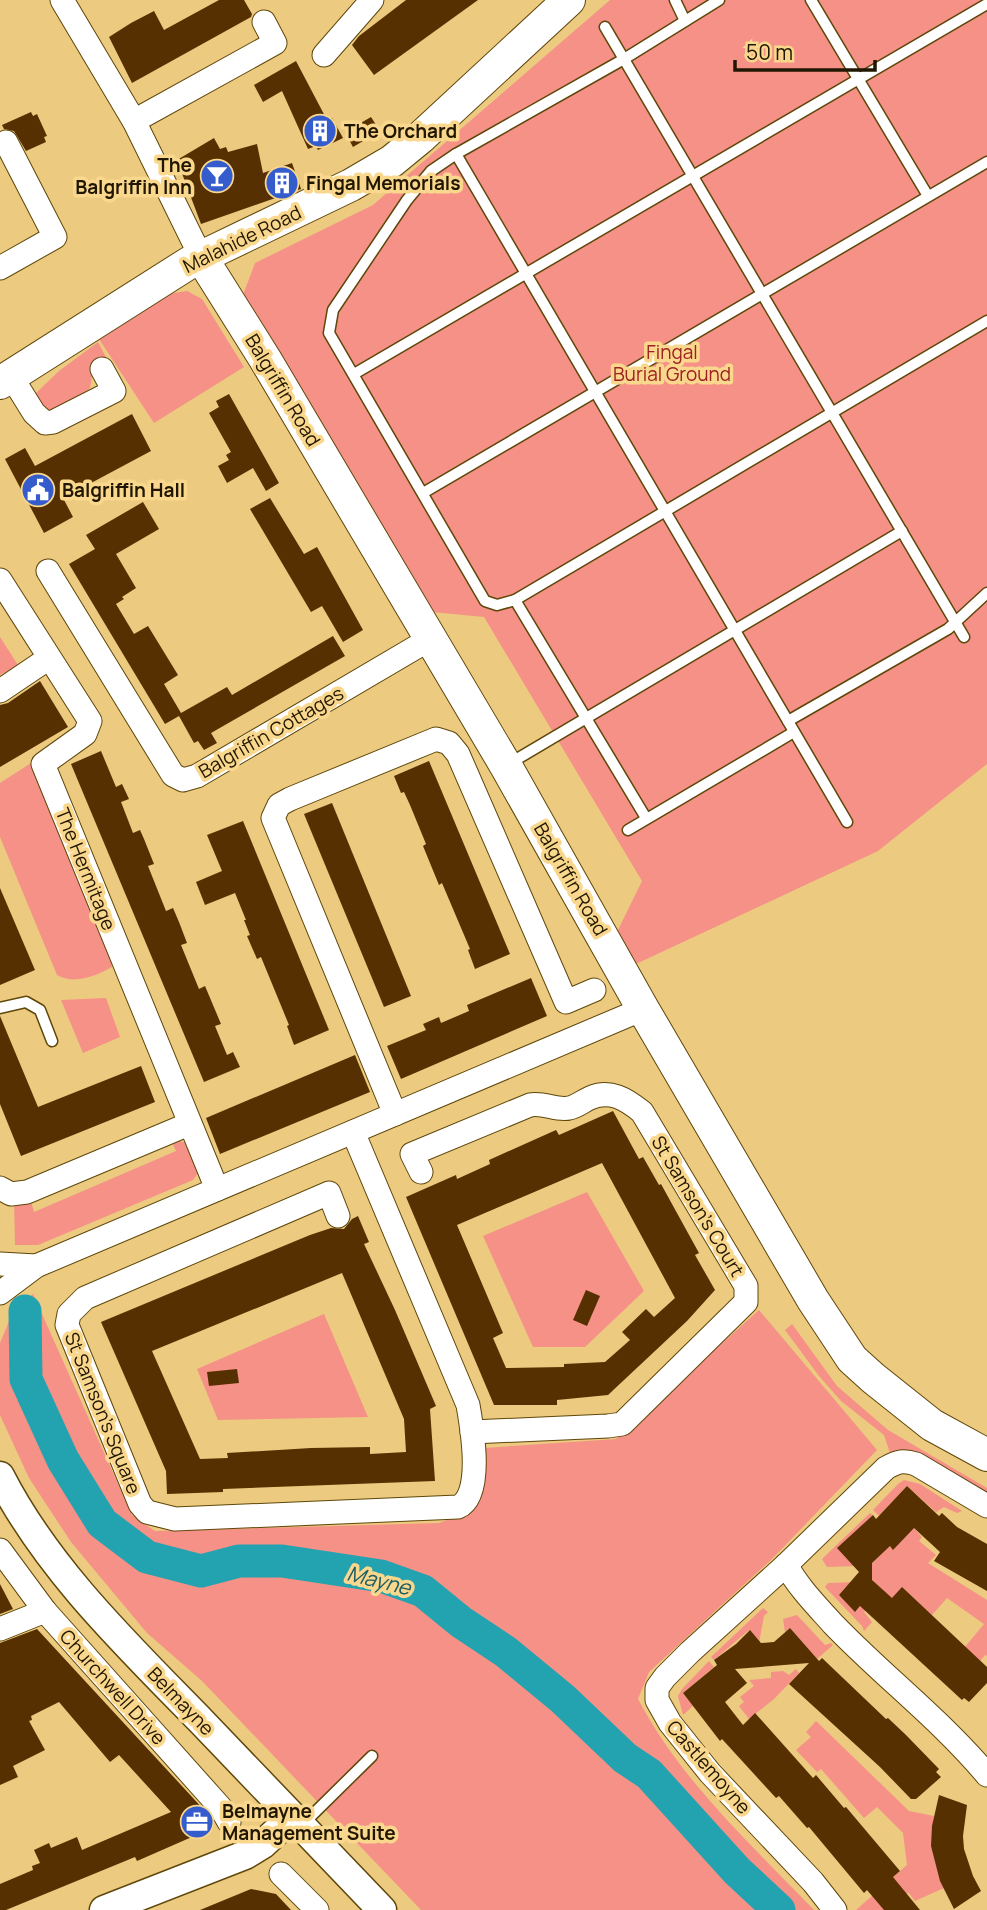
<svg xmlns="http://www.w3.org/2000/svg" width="987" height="1910" viewBox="0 0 987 1910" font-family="Manrope,sans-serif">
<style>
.green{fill:#f69188}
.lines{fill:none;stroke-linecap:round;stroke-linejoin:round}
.river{stroke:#23a2af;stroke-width:33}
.building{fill:#563000;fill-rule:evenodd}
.service-casing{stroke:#5e4709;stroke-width:13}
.minor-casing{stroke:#5e4709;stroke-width:25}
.tertiary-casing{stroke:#5e4709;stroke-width:31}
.secondary-casing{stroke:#5e4709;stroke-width:34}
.service{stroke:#fff;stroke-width:10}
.minor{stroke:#fff;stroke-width:23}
.tertiary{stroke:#fff;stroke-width:28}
.secondary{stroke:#fff;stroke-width:32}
.labels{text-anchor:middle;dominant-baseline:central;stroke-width:7;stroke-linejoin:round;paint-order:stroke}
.poi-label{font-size:19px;font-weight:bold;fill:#201601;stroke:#f9d78d;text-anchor:start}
.street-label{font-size:19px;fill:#201601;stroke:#f9d78d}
.park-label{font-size:19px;fill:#9d2022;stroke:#f9d78d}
.water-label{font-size:21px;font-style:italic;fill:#1e5e65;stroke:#f9d78d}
</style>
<rect width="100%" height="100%" fill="#ecca80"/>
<g class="green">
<path d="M610 0H987V764L878 851 636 964 617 932 642 881 484 617 422 611 243 295 255 263 373 205Z"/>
<path d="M187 291 202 299 244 367 154 423 99 339 168 294Z"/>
<path d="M98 342 108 361 93 370 90 388C81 396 57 416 44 409 40 406 38 399 35 394L59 371Z"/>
<path d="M0 637 18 665 0 675Z"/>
<path d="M31 763 111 958 112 967C96 976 74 985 57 975L0 837V783Z"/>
<path d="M106 998 120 1037 83 1053 61 1000Z"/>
<path d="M170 1138 186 1143 198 1173 193 1180 38 1245H15L14 1199 30 1198 34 1212 176 1151Z"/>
<path d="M587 1192 644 1291 585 1347H533L483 1236Z"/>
<path d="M33 1294 132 1515 155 1531 439 1523 471 1511 482 1489 484 1448 616 1439 759 1310 877 1450 772 1559 649 1672 638 1699C681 1781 751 1844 814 1910H421L202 1681 147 1633 71 1542 29 1478 0 1415V1343L14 1309Z"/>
<path d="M324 1314 368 1417 218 1420 197 1369Z"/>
<path d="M792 1324 837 1386 888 1430 987 1488V1498L890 1453 884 1435 841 1401 819 1376 785 1330Z"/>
<path d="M904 1480 920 1484 962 1511 957 1513 944 1507 936 1512 907 1486 879 1516 873 1510 898 1484Z"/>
<path d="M870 1513 873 1515 865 1523 893 1549 913 1527 922 1537 919 1541 936 1555 928 1563 987 1600V1656L985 1655 980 1661 965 1647 984 1624 947 1598 932 1615H876L869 1607 864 1612 872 1622 864 1631 862 1626 825 1587 828 1583 856 1582 847 1586 839 1595 856 1611 878 1586 872 1580V1563L878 1557 856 1566 827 1567 822 1559Z"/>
<path d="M763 1608 768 1612 764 1616 759 1643 755 1641 757 1639 749 1630 714 1660 711 1657Z"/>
<path d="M797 1615 825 1645 831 1643 833 1645 817 1659 790 1628 785 1632 783 1619Z"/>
<path d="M709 1661 714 1667 683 1693 693 1706 683 1715 678 1696 682 1689Z"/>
<path d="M796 1669 799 1673 774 1699 749 1719 739 1706 744 1702 740 1697 754 1686 749 1680 771 1678V1672L783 1671 789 1675Z"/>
<path d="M816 1721 909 1811 934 1816 932 1835 944 1888 915 1901 908 1892 907 1895 889 1910H856L907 1865 903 1833 877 1807 864 1818 821 1769 817 1772 796 1750 811 1737 806 1732Z"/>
</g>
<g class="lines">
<path class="river" d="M25 1311 26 1379 63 1460 102 1523 147 1557 201 1571 239 1561H282L381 1576 423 1591 461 1622 506 1652 563 1699 625 1758 649 1774 737 1871 779 1910"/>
</g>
<g class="building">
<path d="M219 0H244L252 14 251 17 132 83 109 37 131 23 154 11 164 30Z"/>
<path d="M406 0H478L374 75 352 45 359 36Z"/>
<path d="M296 61 327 120 332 118 343 138 318 150 316 146 308 149 282 91 263 102 254 85Z"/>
<path d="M31 112 33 116 37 114 47 136 44 137 46 142 26 151 14 131 4 129 2 125Z"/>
<path d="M371 117 380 131 353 147 345 132Z"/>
<path d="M214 138 220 149 226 147 228 152 257 144 263 173 292 163 301 189 201 224 177 160Z"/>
<path d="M229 394 279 483 266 491 253 468 227 483 218 466 229 460 226 455 231 452 209 413 219 407 216 401Z"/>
<path d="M132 414 151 451 63 498 73 517 44 533 5 459 25 448 35 466Z"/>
<path d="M270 498 304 554 317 547 363 630 343 642 322 606 311 612 250 509Z"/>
<path d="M143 502 159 529 116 554 136 588 122 597 124 599 116 604 134 634 148 626 178 675 164 684 181 713 227 687 232 695 333 636 345 656 211 733 217 743 204 750 198 741 194 743 179 716 165 724 69 564 95 549 86 535Z"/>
<path d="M40 681 68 727 0 767V705L8 703Z"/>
<path d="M101 751 116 787 122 784 129 799 121 802 133 833 140 830 144 839 154 864 148 866 166 911 173 908 179 922 187 943 181 945 199 989 205 986 221 1024 215 1026 227 1055 233 1052 240 1067 204 1082 71 764Z"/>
<path d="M429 761 510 954 475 969 468 950 470 949 442 883 439 885 423 846 426 844 410 805 404 792 401 793 394 776Z"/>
<path d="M332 803 411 996 384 1007 304 814Z"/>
<path d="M243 821 329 1030 294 1045 287 1026 289 1025 261 957 257 959 247 936 250 935 244 920H246L235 893 205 905 196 882 222 871 207 835Z"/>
<path d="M0 888 35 970 0 985Z"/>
<path d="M531 978 547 1016 401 1079 387 1046 426 1030 423 1024 439 1017 441 1023 469 1011 467 1005Z"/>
<path d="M0 1016 38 1107 141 1066 155 1102 21 1156 0 1104Z"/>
<path d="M355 1055 370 1092 220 1154 206 1118Z"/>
<path d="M613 1111 639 1159 643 1157 659 1185 661 1184 699 1253 695 1255 715 1290 687 1321 608 1395 557 1400V1405H494L406 1197 456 1175 457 1179 490 1164 489 1160 556 1130 559 1135ZM602 1163 675 1298 654 1317 646 1309 622 1332 630 1340 605 1362 564 1364V1367L506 1368 493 1338 503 1333 457 1225Z"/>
<path d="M358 1216 369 1242 364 1244 395 1310 436 1406 430 1409 435 1481 223 1489V1492L167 1494 166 1471 101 1322 310 1235 331 1228 344 1229 352 1219ZM342 1273 404 1419 406 1452 370 1454V1447L311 1448 227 1453 228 1458 200 1459 152 1351Z"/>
<path d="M586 1290 600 1296 587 1326 573 1320Z"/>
<path d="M237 1369 239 1383 209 1386 207 1372Z"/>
<path d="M907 1486 939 1516 942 1513 957 1527 987 1544V1591L934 1561 940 1552 914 1528 893 1550 890 1546 872 1563V1580L892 1598 902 1587 987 1667V1683L969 1702 964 1698 962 1700 860 1606 855 1612 839 1595 859 1572 837 1548 873 1515 876 1519Z"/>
<path d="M0 1584 13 1609 0 1614Z"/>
<path d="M790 1628 819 1661 822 1658 886 1719 888 1718 906 1735 939 1769 936 1772 941 1777 916 1799H911L880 1767 789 1684 809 1663 735 1669 747 1683 725 1702 743 1725 755 1713 813 1778 816 1775 844 1808 846 1807 900 1871 893 1877 920 1910H884L867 1890 864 1893 809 1827 807 1828 779 1796 776 1798 722 1739 720 1741 683 1693 717 1665 714 1660 736 1644 750 1630 761 1643 774 1642Z"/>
<path d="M37 1629 205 1811 201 1833 137 1861 135 1857 6 1910H0V1884L33 1870 32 1866 40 1863 34 1850 49 1843 51 1848 77 1837 82 1850 171 1812 119 1755 110 1762 59 1702 31 1716 32 1720 29 1721 45 1750 13 1766 18 1777 0 1785V1643Z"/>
<path d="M939 1795 967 1805 963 1836 964 1849 973 1876 981 1891 954 1909 940 1881 931 1846 932 1826Z"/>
<path d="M251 1889 276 1894 291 1910H200Z"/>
</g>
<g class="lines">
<defs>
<g id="service">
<path d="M675 0 685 21"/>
<path d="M811 0 928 196"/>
<path d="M605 27 964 637"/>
<path d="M456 154 847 822"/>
<path d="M354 374 987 4"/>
<path d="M423 493 987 162"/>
<path d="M515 600 987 321"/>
<path d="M788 721 948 629 987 593"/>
<path d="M507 765 902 531"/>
<path d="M646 818 515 600 497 605 485 601 329 333 333 310 407 200 431 171 456 154 624 59 719 0"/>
<path d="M628 830 794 732"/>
<path d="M0 1008 26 1002 40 1010 52 1041"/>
<path d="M303 1824 372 1756"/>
</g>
<g id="minor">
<path d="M62 0 134 121 201 257"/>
<path d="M324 55 372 0"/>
<path d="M134 121 275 43 264 22"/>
<path d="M0 268 55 237 6 142"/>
<path d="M11 376 34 413 45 423 53 422 114 391 102 369"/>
<path d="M48 571 173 775 183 780 197 776 430 639"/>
<path d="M0 580 90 721 85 734 43 764 217 1189"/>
<path d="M0 691 49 658"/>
<path d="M395 1114 273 818 279 805 290 799 436 739 449 743 458 754 566 1002 594 990"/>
<path d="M421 1172 412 1154 530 1105C543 1102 557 1111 569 1108 576 1107 583 1101 590 1098 610 1089 626 1099 642 1112L746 1286V1302L622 1424 608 1426 472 1432"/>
<path d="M0 1188 11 1194 27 1192 189 1124"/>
<path d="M338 1216 329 1193 85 1298 69 1314 67 1325 140 1504 147 1512 175 1519 458 1507C484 1496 472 1428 468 1405L353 1132"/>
<path d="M0 1264 36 1266"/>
<path d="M0 1293 36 1266 643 1009"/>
<path d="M0 1550 45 1611 221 1808 229 1822"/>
<path d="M786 1565C799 1588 816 1605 833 1624 883 1676 941 1720 987 1775"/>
<path d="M0 1629 45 1611"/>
<path d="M281 1874 317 1910"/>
<path d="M835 1910 813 1882 710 1773 670 1723 657 1700V1688L665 1677 690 1652 786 1565 886 1468C898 1461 904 1460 916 1464L987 1506"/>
</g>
<g id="tertiary">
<path d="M0 1476C48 1570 128 1646 202 1722 262 1784 322 1847 382 1910"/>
<path d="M104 1910 245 1855 263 1844 292 1817"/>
</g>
<g id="secondary">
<path d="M201 257 265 359 506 766 643 1009 813 1300 852 1359 873 1378 932 1425 987 1455"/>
<path d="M0 383 189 263 351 185 392 161 420 138 569 0"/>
</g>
</defs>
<use href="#service" class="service-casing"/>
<use href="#minor" class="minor-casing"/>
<use href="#tertiary" class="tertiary-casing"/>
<use href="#secondary" class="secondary-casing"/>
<use href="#service" class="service"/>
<use href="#minor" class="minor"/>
<use href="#tertiary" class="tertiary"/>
<use href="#secondary" class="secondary"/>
</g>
<defs>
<symbol id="building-disc" viewBox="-11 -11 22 22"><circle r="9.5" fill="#355ccd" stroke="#f9d78d"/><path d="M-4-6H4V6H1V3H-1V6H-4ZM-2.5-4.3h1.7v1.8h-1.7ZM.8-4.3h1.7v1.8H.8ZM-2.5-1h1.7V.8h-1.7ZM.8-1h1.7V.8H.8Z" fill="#fff"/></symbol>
<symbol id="bar-disc" viewBox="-11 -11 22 22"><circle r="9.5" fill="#355ccd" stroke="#f9d78d"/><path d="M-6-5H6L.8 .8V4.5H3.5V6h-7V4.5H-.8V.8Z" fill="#fff"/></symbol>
<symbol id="civic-disc" viewBox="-11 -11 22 22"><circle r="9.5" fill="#355ccd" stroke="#f9d78d"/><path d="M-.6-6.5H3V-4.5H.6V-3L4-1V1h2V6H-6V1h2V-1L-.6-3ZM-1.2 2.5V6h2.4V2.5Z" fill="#fff"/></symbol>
<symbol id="office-disc" viewBox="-11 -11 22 22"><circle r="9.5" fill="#355ccd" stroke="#f9d78d"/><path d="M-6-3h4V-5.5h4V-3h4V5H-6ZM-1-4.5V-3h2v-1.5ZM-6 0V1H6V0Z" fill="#fff"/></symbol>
</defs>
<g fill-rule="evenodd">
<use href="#building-disc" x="301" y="112" width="38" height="38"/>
<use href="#bar-disc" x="198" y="157" width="38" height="38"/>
<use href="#building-disc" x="263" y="164" width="38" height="38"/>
<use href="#civic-disc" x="19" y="471" width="38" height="38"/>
<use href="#office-disc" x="178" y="1803" width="38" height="38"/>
</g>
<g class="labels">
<g class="poi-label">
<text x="344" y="131">The Orchard</text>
<text x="192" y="165" text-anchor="end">The<tspan x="192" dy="22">Balgriffin Inn</tspan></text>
<text x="306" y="183">Fingal Memorials</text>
<text x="62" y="490">Balgriffin Hall</text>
<text x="222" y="1811">Belmayne<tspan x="222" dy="22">Management Suite</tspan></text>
</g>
<g class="street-label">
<text transform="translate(242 239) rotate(-26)">Malahide Road</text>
<text transform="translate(283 390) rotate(59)">Balgriffin Road</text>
<text transform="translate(271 732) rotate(-30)">Balgriffin Cottages</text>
<text transform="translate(86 869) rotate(68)">The Hermitage</text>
<text transform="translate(571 879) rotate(60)">Balgriffin Road</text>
<text transform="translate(698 1206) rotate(59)">St Samson's Court</text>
<text transform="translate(103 1413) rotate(68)">St Samson's Square</text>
<text transform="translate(113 1687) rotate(48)">Churchwell Drive</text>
<text transform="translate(181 1701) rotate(46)">Belmayne</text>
<text transform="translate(709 1767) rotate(49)">Castlemoyne</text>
</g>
<g class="park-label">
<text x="672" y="352">Fingal<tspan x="672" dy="22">Burial Ground</tspan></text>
</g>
<g class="water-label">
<text transform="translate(379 1580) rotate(14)">Mayne</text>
</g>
</g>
<path d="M735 60v10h140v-10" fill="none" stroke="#201601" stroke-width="3.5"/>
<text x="746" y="60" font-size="21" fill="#201601" stroke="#f9d78d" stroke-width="5" paint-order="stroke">50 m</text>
</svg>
